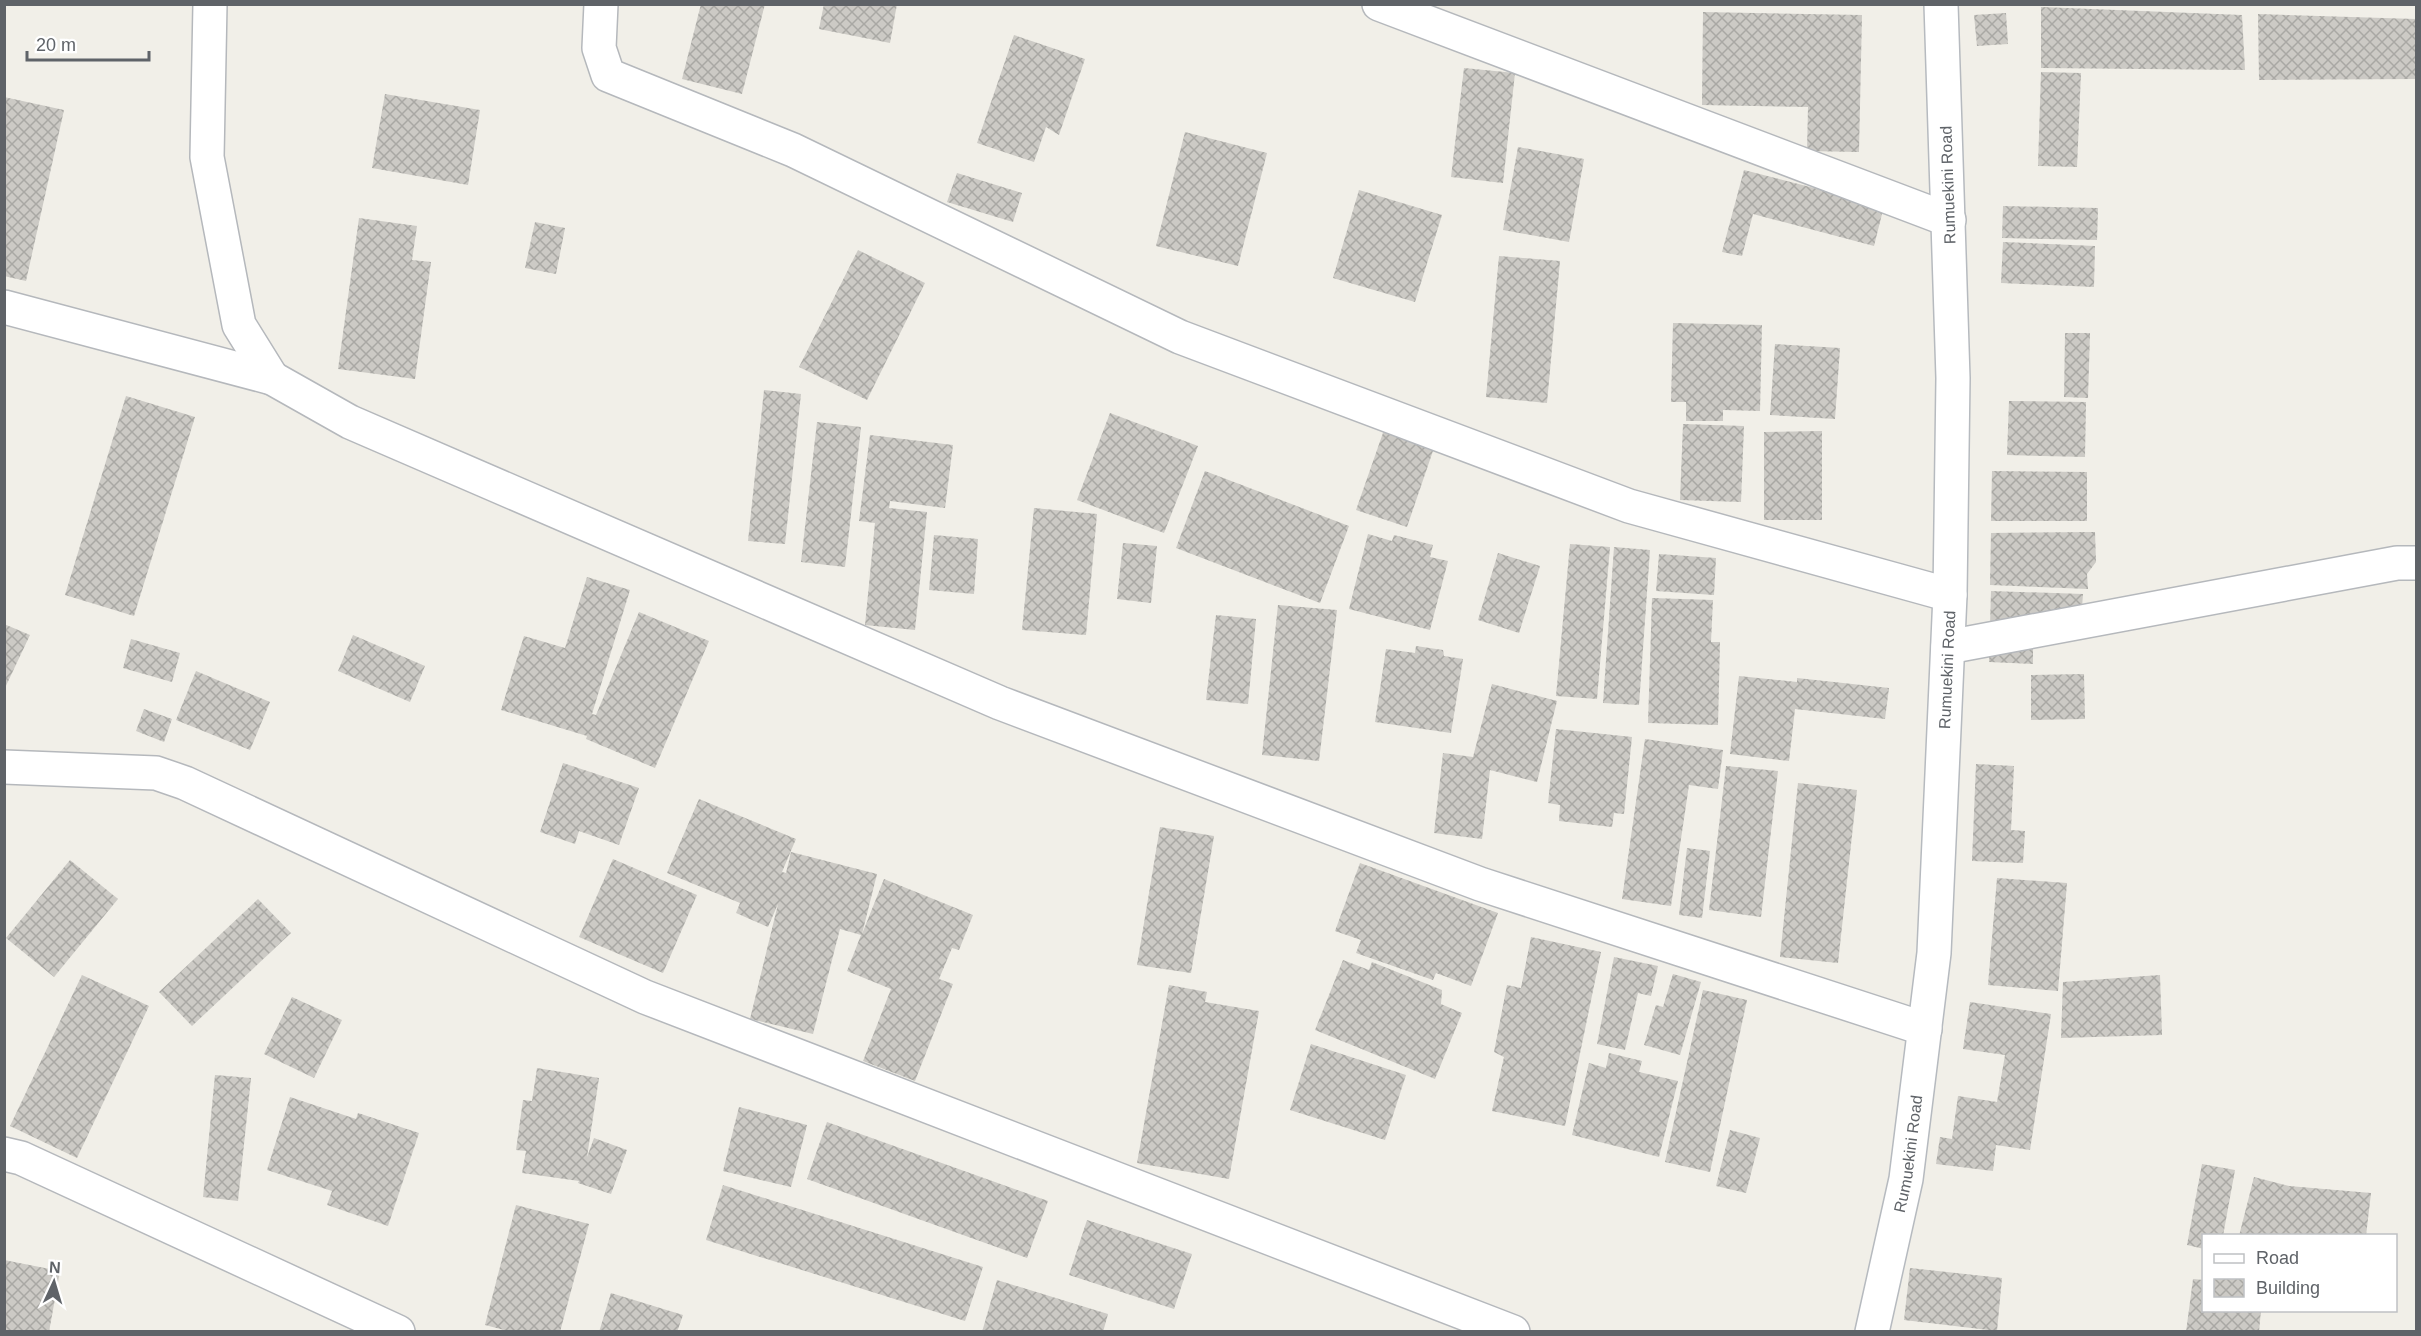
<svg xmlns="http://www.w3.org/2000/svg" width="2421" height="1336" viewBox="0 0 2421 1336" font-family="Arial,sans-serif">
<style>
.building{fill:url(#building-cross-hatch)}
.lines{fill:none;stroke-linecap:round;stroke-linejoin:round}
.street-casing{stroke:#b5b8bc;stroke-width:36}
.secondary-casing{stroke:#b6babf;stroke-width:36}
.street{stroke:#fff;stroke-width:33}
.secondary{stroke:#fff;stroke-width:33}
.labels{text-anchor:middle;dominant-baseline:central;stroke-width:4.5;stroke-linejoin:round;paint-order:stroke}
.street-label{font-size:16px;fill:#5f6368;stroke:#fff}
</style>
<defs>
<pattern id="building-cross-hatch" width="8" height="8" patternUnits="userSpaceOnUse" patternTransform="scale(1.5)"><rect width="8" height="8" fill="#cccac5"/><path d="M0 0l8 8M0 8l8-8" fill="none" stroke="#a9a8a4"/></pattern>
</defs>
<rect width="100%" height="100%" fill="#f1efe8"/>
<g class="building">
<path d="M701 4H765L742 94 682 79Z"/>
<path d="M824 4H897L890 43 819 29Z"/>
<path d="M2041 7 2242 15 2245 70 2041 68Z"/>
<path d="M1703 12 1862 15 1859 152 1807 151 1808 107 1702 105Z"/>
<path d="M2006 13 2008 44 1977 46 1974 15Z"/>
<path d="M2258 14 2416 19V79L2259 80Z"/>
<path d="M1014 35 1085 59 1059 135 1046 127 1034 162 977 143Z"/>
<path d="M1464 68 1515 73 1503 183 1451 177Z"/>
<path d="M2041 72 2081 73 2077 167 2038 166Z"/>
<path d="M385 94 480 110 468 185 372 168Z"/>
<path d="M4 97 64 110 26 281 4 276Z"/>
<path d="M1185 132 1267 153 1238 266 1156 246Z"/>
<path d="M1518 147 1584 159 1569 242 1503 230Z"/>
<path d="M1744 170 1884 206 1874 246 1753 214 1742 256 1722 252Z"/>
<path d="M957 173 1022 193 1013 222 947 202Z"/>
<path d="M1359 190 1442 215 1415 302 1333 278Z"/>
<path d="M2003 206 2098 208 2097 240 2002 238Z"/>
<path d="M359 218 417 226 412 260 431 262 415 379 338 369Z"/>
<path d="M535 222 565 228 556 274 525 268Z"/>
<path d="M2003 242 2095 246 2094 287 2001 283Z"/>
<path d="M858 250 925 283 867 400 799 367Z"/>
<path d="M1499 256 1560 261 1547 403 1486 397Z"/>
<path d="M1673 323 1762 325 1760 411 1723 410V421H1686V402H1671Z"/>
<path d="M2065 333H2090L2088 398 2064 397Z"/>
<path d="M1775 344 1840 348 1835 419 1770 415Z"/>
<path d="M764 390 801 394 785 544 748 541Z"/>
<path d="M126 396 195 417 134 616 65 595Z"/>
<path d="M2009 401 2086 402 2085 457 2007 455Z"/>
<path d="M1110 413 1198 446 1164 533 1077 500Z"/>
<path d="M817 422 861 427 845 567 801 562Z"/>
<path d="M1683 424 1744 426 1741 502 1680 500Z"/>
<path d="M1384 430 1434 448 1407 527 1356 510Z"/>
<path d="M1822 431V520H1764V432Z"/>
<path d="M870 435 953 445 945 508 890 501 889 508 927 512 915 630 865 625 875 523 859 521Z"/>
<path d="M1205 471 1349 526 1320 603 1176 548Z"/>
<path d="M1992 471 2087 472V521H1991Z"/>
<path d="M1034 508 1097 514 1086 635 1022 630Z"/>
<path d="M2095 532 2096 562 2087 574 2088 589 1990 585 1991 533Z"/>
<path d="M1368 534 1392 541 1394 535 1433 545 1430 557 1448 561 1430 630 1349 609Z"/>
<path d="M934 535 978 539 974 594 929 590Z"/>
<path d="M1123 543 1157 546 1151 603 1117 599Z"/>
<path d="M1570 544 1610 547 1597 699 1556 696Z"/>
<path d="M1614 547 1650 550 1639 705 1603 703Z"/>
<path d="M1498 553 1540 566 1519 633 1478 620Z"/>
<path d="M1659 554 1716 558 1714 595 1656 591Z"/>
<path d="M587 577 630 590 592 714 596 715 639 612 709 641 655 768 586 739 587 736 501 710 524 636 565 648Z"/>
<path d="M1991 591 2083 594 2080 635 2033 633V664L1989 662Z"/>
<path d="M1652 598 1713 600 1711 642H1720L1718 725 1648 723Z"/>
<path d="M1278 605 1337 610 1319 761 1262 755Z"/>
<path d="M1216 615 1256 619 1248 704 1206 700Z"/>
<path d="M4 624 30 635 4 690Z"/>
<path d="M353 635 425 666 410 702 338 671Z"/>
<path d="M131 639 180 653 172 682 123 668Z"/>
<path d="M1416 646 1443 650 1444 656 1463 659 1451 733 1375 722 1386 649 1415 653Z"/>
<path d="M196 671 270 702 250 750 176 720Z"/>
<path d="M2084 674 2085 719 2031 720V675Z"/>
<path d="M1739 676 1797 682V678L1889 688 1885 719 1795 709 1789 761 1730 754Z"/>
<path d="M1492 684 1557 701 1537 782 1490 770 1482 839 1434 833 1443 753 1473 757Z"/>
<path d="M144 709 172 719 164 742 136 731Z"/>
<path d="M1556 729 1632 737 1624 814 1614 813 1612 827 1559 821 1560 805 1548 803Z"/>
<path d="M1645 739 1723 750 1718 789 1689 785 1671 906 1622 899Z"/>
<path d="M563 763 639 788 619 845 579 831 575 844 540 832Z"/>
<path d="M1976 764 2014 766 2011 830 2025 831 2023 863 1972 861Z"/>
<path d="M1726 766 1778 771 1761 917 1709 910Z"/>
<path d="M1798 783 1857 790 1838 963 1780 957Z"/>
<path d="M699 799 796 839 782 872 786 873 791 852 877 874 862 934 884 879 973 915 959 950 952 948 939 979 953 984 915 1081 863 1061 891 989 847 971 861 935 840 929 813 1034 750 1019 778 904 768 927 736 913 740 903 667 873Z"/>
<path d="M1160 827 1214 836 1191 973 1137 965Z"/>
<path d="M1687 848 1710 851 1702 918 1679 915Z"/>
<path d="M613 859 697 895 663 973 579 937Z"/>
<path d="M70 860 118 899 54 977 6 938Z"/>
<path d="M1360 863 1498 913 1471 986 1436 973 1433 980 1356 953 1361 940 1335 931Z"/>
<path d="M1997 878 2067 883 2058 991 1988 985Z"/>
<path d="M258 899 291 933 192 1026 159 992Z"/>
<path d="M1531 937 1601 952 1565 1126 1492 1111 1504 1057 1494 1052 1507 985 1521 988Z"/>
<path d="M1614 957 1658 966 1651 996 1638 993 1625 1050 1597 1044Z"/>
<path d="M1343 960 1369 970 1372 962 1442 990 1441 1004 1462 1013 1435 1079 1315 1030Z"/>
<path d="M1673 974 1701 982 1680 1055 1644 1045 1656 1005 1663 1007Z"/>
<path d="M82 975 149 1006 77 1158 10 1126Z"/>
<path d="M2160 975 2162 1035 2061 1038 2063 982Z"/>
<path d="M1169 985 1207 992 1205 1002 1259 1011 1229 1179 1137 1163Z"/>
<path d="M1703 990 1747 1000 1710 1172 1665 1162Z"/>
<path d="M292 997 342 1020 314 1078 264 1054Z"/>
<path d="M1970 1002 2051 1014 2030 1150 1996 1145 1993 1171 1936 1164 1940 1137 1952 1139 1958 1096 1997 1102 2005 1055 1963 1049Z"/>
<path d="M1311 1044 1406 1075 1385 1140 1290 1110Z"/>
<path d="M1609 1053 1642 1061 1639 1072 1678 1081 1659 1157 1572 1135 1589 1063 1606 1068Z"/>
<path d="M537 1068 599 1078 587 1157 594 1138 627 1150 611 1194 578 1183 579 1181 522 1173 526 1151 516 1150 523 1100 532 1101Z"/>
<path d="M215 1075 251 1078 238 1201 203 1197Z"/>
<path d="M290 1097 356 1119 358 1113 419 1133 388 1226 327 1205 332 1191 267 1170Z"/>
<path d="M739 1107 807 1125 791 1187 723 1171Z"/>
<path d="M827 1122 1048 1201 1027 1258 807 1179Z"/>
<path d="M1730 1130 1760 1138 1746 1193 1716 1186Z"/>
<path d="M2202 1164 2235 1170 2223 1236H2204V1249L2187 1245Z"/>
<path d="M2254 1177 2289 1186 2371 1193 2366 1236H2239Z"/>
<path d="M723 1185 983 1267 965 1321 706 1240Z"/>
<path d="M516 1205 589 1224 560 1332H512L485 1325Z"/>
<path d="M1087 1220 1192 1254 1174 1309 1069 1275Z"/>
<path d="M4 1260 60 1271 49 1332H4Z"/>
<path d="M1910 1268 2002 1278 1997 1331 1904 1320Z"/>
<path d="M2193 1279 2204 1280V1310H2261L2259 1332H2186Z"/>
<path d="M997 1280 1108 1314 1103 1332H982Z"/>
<path d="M611 1293 683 1315 677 1332H599Z"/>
</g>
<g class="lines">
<defs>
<g id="street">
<path d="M210 4 207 157 239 325 272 378"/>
<path d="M601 4 599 48 608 75 793 150 1180 337 1629 506 1950 595"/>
<path d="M1379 4 1949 220"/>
<path d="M4 307 272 378 350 422 1000 703 1480 884 1925 1029"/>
<path d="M1948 647 2397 563H2416"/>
<path d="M4 767 156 773 185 783 645 997 1513 1332"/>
<path d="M4 1154 21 1158 398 1332"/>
</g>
<g id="secondary">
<path id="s1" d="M1872 1332 1906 1179 1934 953 1950 595 1953 378 1941 4"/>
</g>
</defs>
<use href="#street" class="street-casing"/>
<use href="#secondary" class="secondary-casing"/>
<use href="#street" class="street"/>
<use href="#secondary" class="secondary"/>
</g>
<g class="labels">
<g class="street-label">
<text transform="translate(1948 185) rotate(-92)">Rumuekini Road</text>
<text stroke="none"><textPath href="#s1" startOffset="668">Rumuekini Road</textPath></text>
<text stroke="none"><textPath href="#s1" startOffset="182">Rumuekini Road</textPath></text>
</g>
</g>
<rect width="2421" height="1336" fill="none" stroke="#5f6368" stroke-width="12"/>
<rect x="2202" y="1234" width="195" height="78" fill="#ffffff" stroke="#bfc1c3" stroke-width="1.5"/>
<rect x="2214" y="1254" width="30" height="9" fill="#ffffff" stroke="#bfc1c3" stroke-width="1.5"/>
<text x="2256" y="1264" font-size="18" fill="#5f6368">Road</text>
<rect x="2214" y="1279" width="30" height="18" fill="url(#building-cross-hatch)" stroke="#bfc1c3" stroke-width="1.5"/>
<text x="2256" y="1294" font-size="18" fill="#5f6368">Building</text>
<g transform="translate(54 1282) rotate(4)" stroke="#ffffff" stroke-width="4.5" paint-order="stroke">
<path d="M0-4.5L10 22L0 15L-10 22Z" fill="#5f6368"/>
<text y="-9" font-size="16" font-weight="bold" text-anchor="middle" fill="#5f6368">N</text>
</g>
<path d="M27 51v9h122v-9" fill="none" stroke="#5f6368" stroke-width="3"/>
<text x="36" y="51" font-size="18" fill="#5f6368" stroke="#ffffff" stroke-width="4.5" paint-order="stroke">20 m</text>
</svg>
